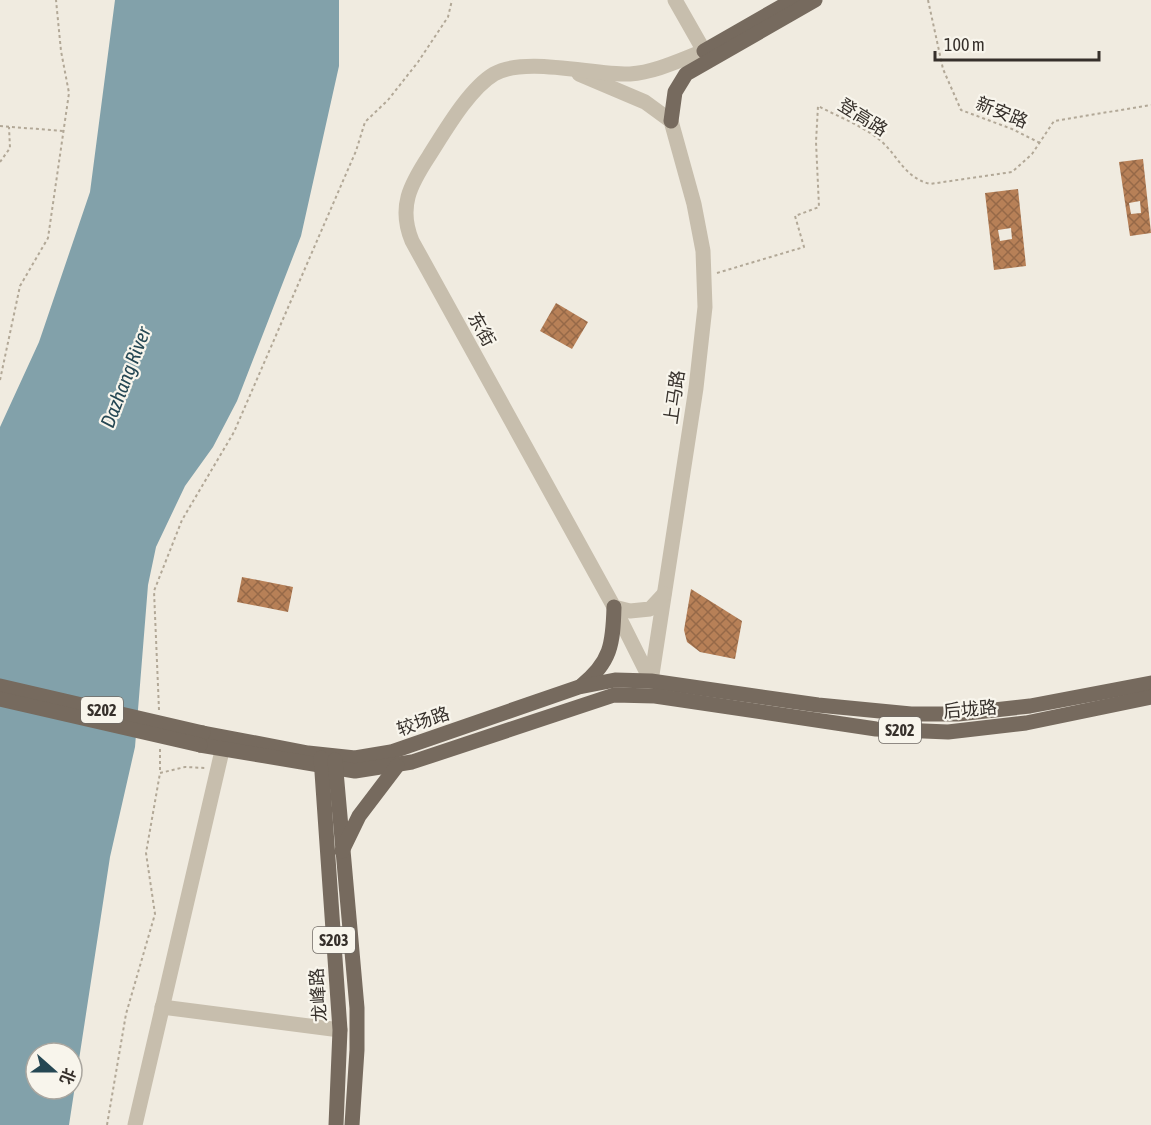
<svg xmlns="http://www.w3.org/2000/svg" width="1151" height="1125" viewBox="0 0 1151 1125" font-family="'Asap Condensed','Noto Sans SC',sans-serif">
<style>
.water{fill:#82a1aa;fill-rule:evenodd}
.building{fill:url(#building-cross-hatch);fill-rule:evenodd}
.lines{fill:none;stroke-linecap:round;stroke-linejoin:round}
.path{stroke:#b2a897;stroke-width:2;stroke-dasharray:3 3;stroke-linecap:butt}
.minor{stroke:#c7bead;stroke-width:15}
.major{stroke:#766a5e;stroke-width:15}
.major-bridge{stroke:#766a5e;stroke-width:15}
.labels{text-anchor:middle;dominant-baseline:central;stroke-width:4.5;stroke-linejoin:round;paint-order:stroke}
.shield{fill:#f8f5ec;stroke:#706b65;stroke-width:1.5}
.shield-label{font-size:16px;font-weight:bold;fill:#36302b}
.street-label{font-size:18px;fill:#36302b;stroke:#f8f5ec}
.water-label{font-size:20px;font-style:italic;fill:#254753;stroke:#f8f5ec}
</style>
<defs>
<pattern id="building-cross-hatch" width="8" height="8" patternUnits="userSpaceOnUse" patternTransform="scale(1.5)"><rect width="8" height="8" fill="#b78057"/><path d="M0 0l8 8M0 8l8-8" fill="none" stroke="#966948"/></pattern>
</defs>
<rect width="100%" height="100%" fill="#f0ebe0"/>
<path class="water" d="M115 0H339V66L301 236 237 401 213 447 185 486 156 547 148 585 135 747 110 857 69 1125H0V427L39 342 90 192ZM36 1053H72V1089H36Z"/>
<g class="building">
<path d="M1143 159 1151 233 1130 236 1119 162ZM1140 201 1141 213 1131 214 1129 203Z"/>
<path d="M1018 189 1026 266 994 270 985 193ZM1011 228 1012 239 1000 241 998 230Z"/>
<path d="M556 303 588 322 572 349 540 331Z"/>
<path d="M242 577 293 587 288 612 237 602Z"/>
<path d="M691 589 742 621 735 659 700 652 687 642 684 630Z"/>
</g>
<g class="lines">
<g class="path">
<path d="M928 0 943 69 961 110 1012 129 1040 143"/>
<path d="M0 126 63 131"/>
<path d="M0 162 10 148 9 127"/>
<path d="M717 273 804 247 795 216 819 207 816 142 818 106C839 117 863 126 881 141 899 157 904 177 930 184L1012 172 1032 154 1054 121 1151 105"/>
<path d="M0 380 20 286 48 238 69 93 61 51 56 0"/>
<path d="M159 710 154 591 182 520 234 432 356 151 365 122 388 100 418 62 448 17 452 0"/>
<path d="M160 749V773L185 767 205 768"/>
<path d="M107 1125 126 1014 155 914 146 853 160 773"/>
</g>
<g class="minor">
<path d="M579 74 645 102 671 121 694 204 703 251 705 307 696 388 651 681"/>
<path d="M614 607 630 611 650 609 664 594"/>
<path d="M651 681 614 607 412 241C398 207 410 185 429 156 445 131 469 89 494 74 525 56 593 75 630 74 656 72 680 60 704 51L675 0"/>
<path d="M162 1007 340 1030"/>
<path d="M135 1125 225 738"/>
</g>
<g class="major">
<path d="M704 51 793 0"/>
<path d="M671 121 675 92 686 74 815 0"/>
<path d="M581 686C611 662 613 644 614 607"/>
<path d="M203 733 308 753 355 758 391 752 579 687 615 680 651 681 818 705 911 714H958L1030 706 1151 683"/>
<path d="M200 745 355 771 412 762 614 695 655 696 876 729 948 732 1026 723 1151 697"/>
<path d="M321 758 340 1030 336 1125"/>
<path d="M335 760 357 1008V1050L352 1125"/>
<path d="M342 851 359 816 397 766"/>
</g>
<g class="major-bridge">
<path d="M0 686 203 733"/>
<path d="M0 699 200 745"/>
</g>
</g>
<g class="labels">
<g class="shield">
<rect x="81" y="697" width="42" height="26" rx="4.5"/>
<rect x="879" y="717" width="42" height="26" rx="4.5"/>
<rect x="313" y="927" width="42" height="26" rx="4.5"/>
</g>
<g class="shield-label">
<text x="102" y="710">S202</text>
<text x="900" y="730">S202</text>
<text x="334" y="940">S203</text>
</g>
<g class="street-label">
<text transform="translate(1002 112) rotate(22)">新安路</text>
<text transform="translate(863 117) rotate(32)">登高路</text>
<text transform="translate(482 329) rotate(61)">东街</text>
<text transform="translate(674 397) rotate(-82)">上马路</text>
<text transform="translate(970 709) rotate(-5)">后垅路</text>
<text transform="translate(423 721) rotate(-19)">较场路</text>
<text transform="translate(318 995) rotate(-94)">龙峰路</text>
</g>
<g class="water-label">
<text transform="translate(125 377) rotate(-69)">Dazhang River</text>
</g>
</g>
<g transform="translate(54 1071) rotate(111)"><circle r="28" fill="#f8f5ec" stroke="#aaa69f" stroke-width="1.5"/>
<path d="M0-4.5L10 22L0 15L-10 22Z" fill="#254753"/>
<text y="-9" font-size="16" font-weight="bold" text-anchor="middle" fill="#36302b">北</text>
</g>
<path d="M935 51v9h164v-9" fill="none" stroke="#36302b" stroke-width="3"/>
<text x="944" y="51" font-size="18" fill="#36302b" stroke="#f8f5ec" stroke-width="4.5" paint-order="stroke">100 m</text>
</svg>
